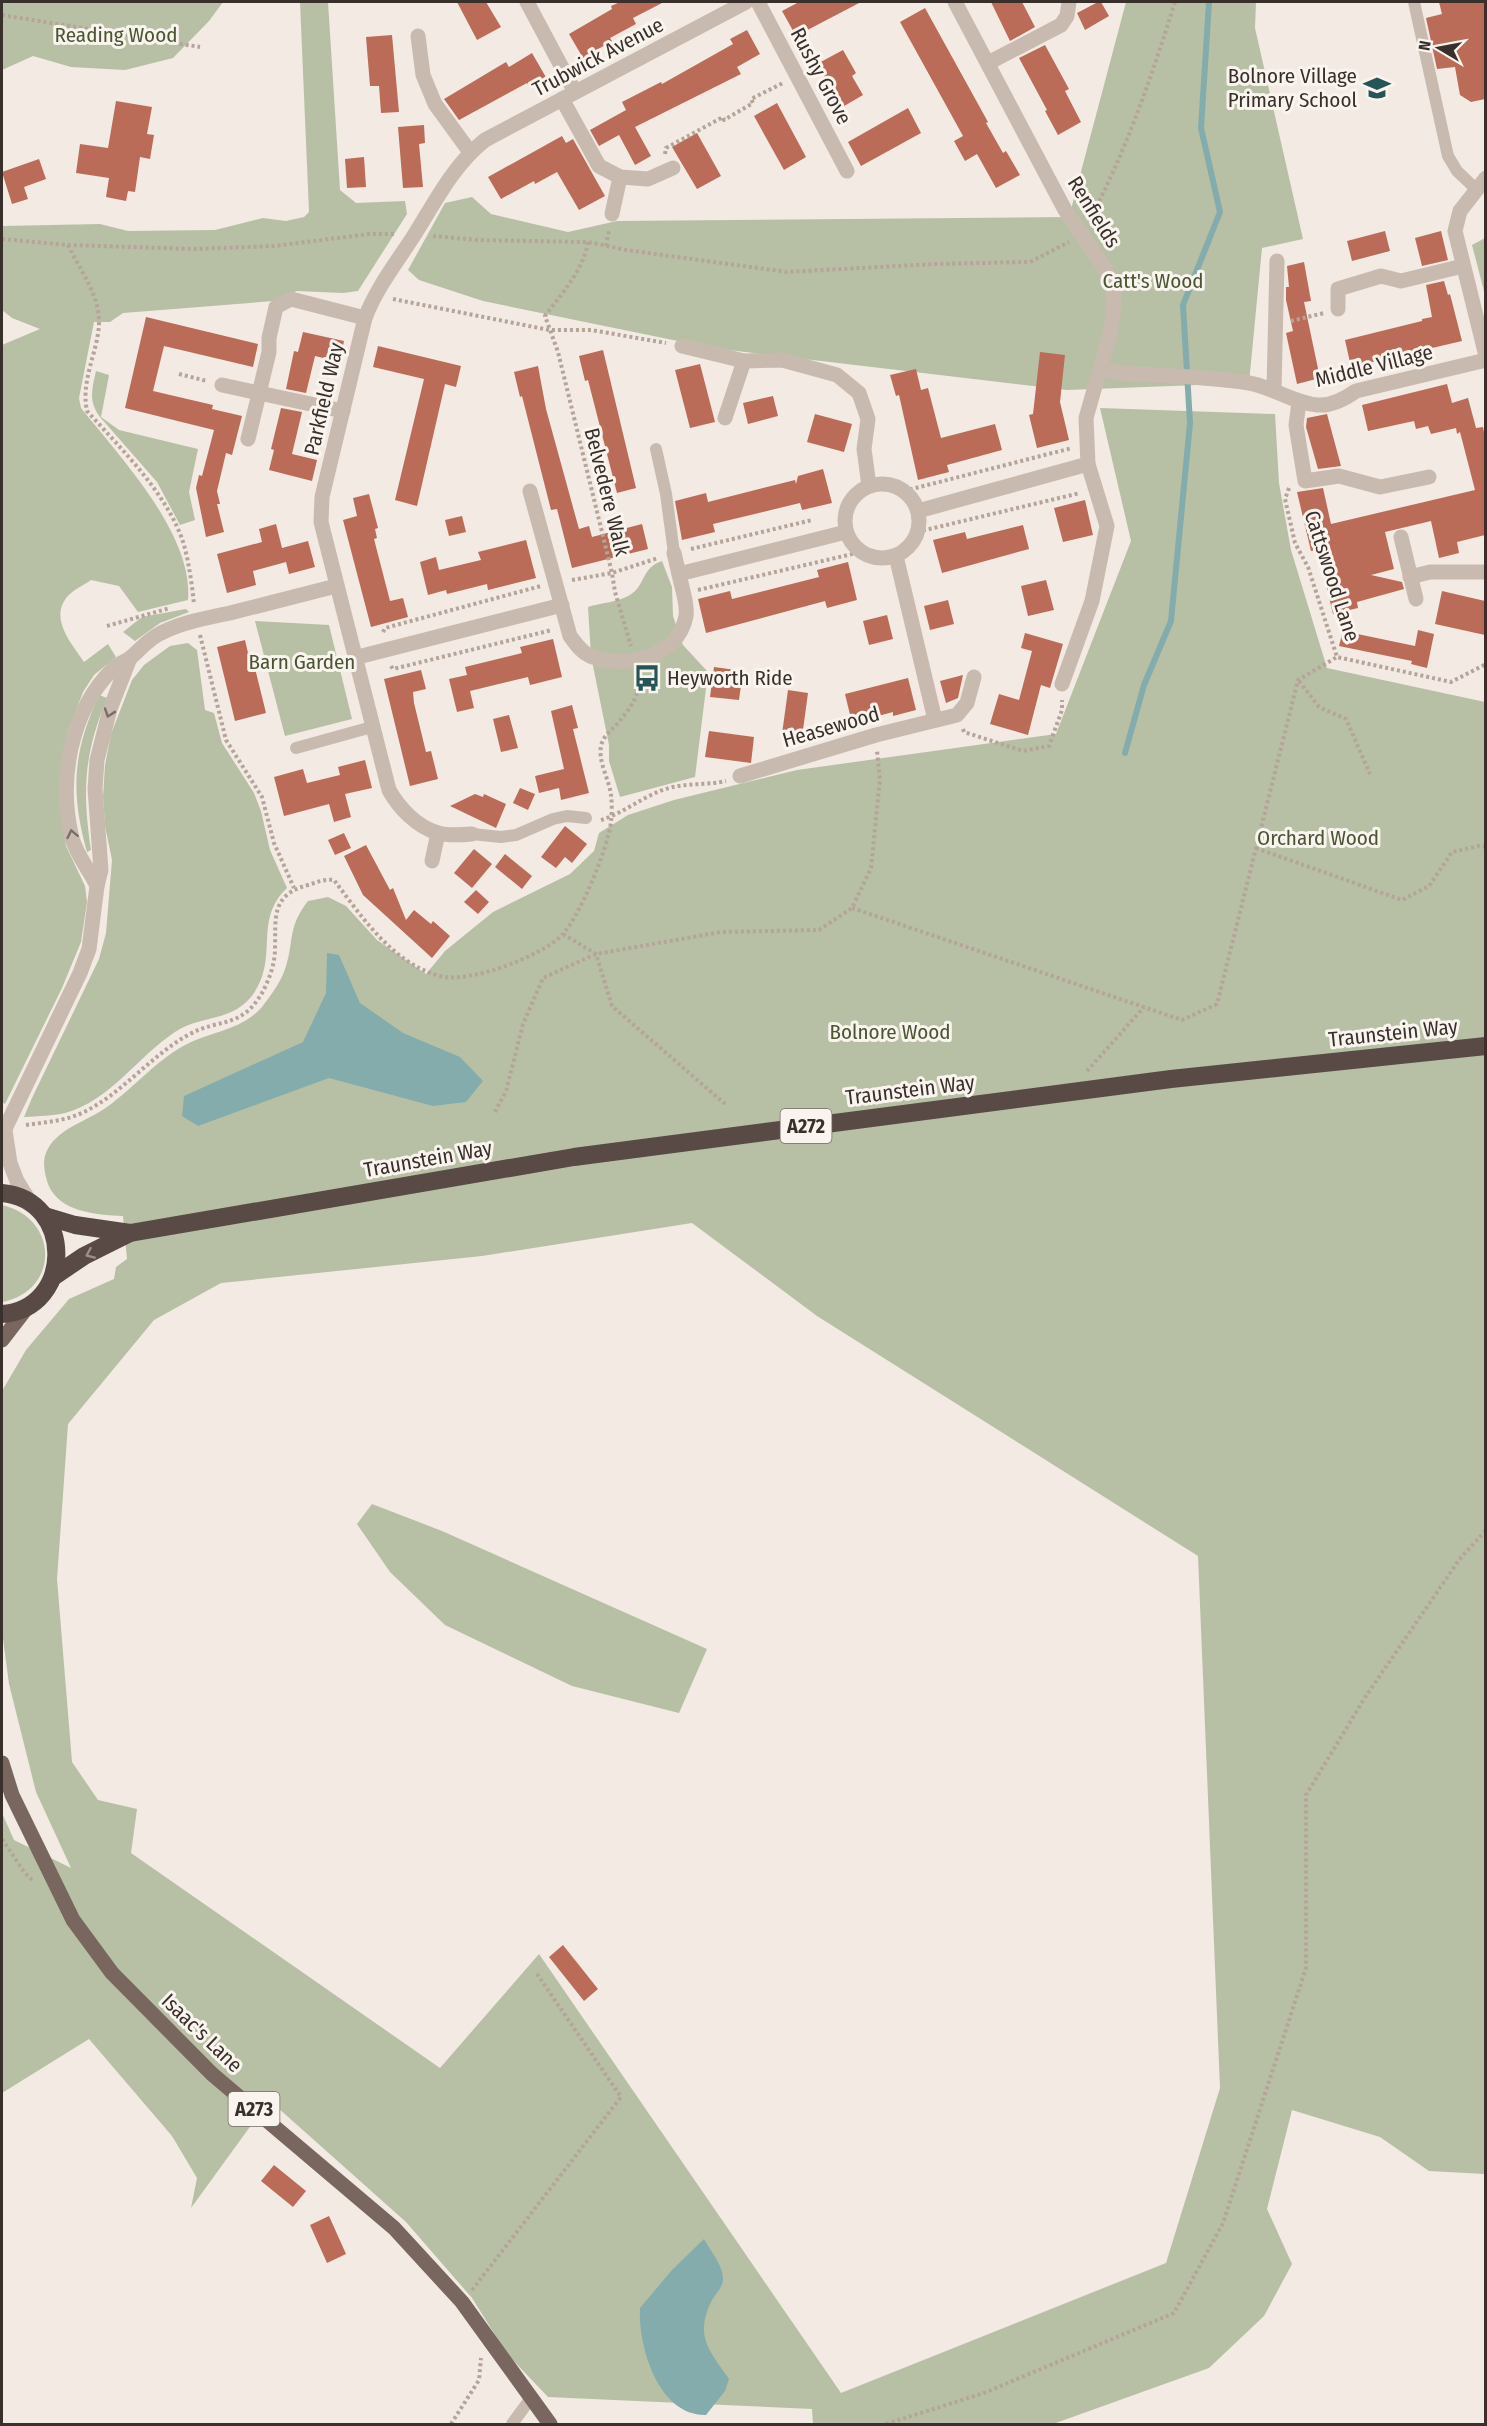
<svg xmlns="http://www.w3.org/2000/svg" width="1487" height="2426" viewBox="0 0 1487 2426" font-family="'Fira Sans Condensed',sans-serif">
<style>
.green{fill:#b7c0a4;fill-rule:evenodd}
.water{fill:#84acac}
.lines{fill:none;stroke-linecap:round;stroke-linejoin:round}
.stream{stroke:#84acac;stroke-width:6}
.building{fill:#bb6c58}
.path{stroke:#b5a499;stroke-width:4;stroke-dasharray:3 3;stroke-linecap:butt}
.lane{stroke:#c9baaf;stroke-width:12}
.street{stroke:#c9baaf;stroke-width:15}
.primary{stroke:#79675f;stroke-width:15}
.highway{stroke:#594a45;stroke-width:18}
.oneway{stroke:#7a6e67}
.oneway2{stroke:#998e89}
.labels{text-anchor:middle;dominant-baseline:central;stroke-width:6;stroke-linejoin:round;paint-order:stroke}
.shield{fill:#faf4ef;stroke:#736b66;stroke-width:1.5}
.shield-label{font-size:20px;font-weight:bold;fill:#39302c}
.park-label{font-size:21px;fill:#4a5533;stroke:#faf4ef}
.street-label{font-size:21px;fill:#39302c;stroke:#faf4ef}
.poi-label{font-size:21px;fill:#39302c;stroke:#faf4ef;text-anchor:end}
</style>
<rect width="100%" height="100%" fill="#f2eae3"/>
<g class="green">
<path d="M2 2H223L209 21 173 58 125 70 71 67 33 56 2 70Z"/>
<path d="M300 2H328L340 190 356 203 405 201 407 214 358 291 343 293 296 291 287 300 123 313 110 322H94L79 398 81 408C120 457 194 535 188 600L138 612 119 586 91 580C84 585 73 590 67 597 49 619 72 644 84 662L108 644 116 657 94 675 83 692 68 731 61 766 59 791 66 846 85 886 87 902 81 942 62 988 5 1104 2 1102V345L40 329 12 318 2 310V226L100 224 128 231 215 230 263 218 286 221 304 217 309 212Z"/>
<path d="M1126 2H1256L1255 28 1303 239 1262 248 1249 383 1067 390 712 348 483 301 419 280 408 270 445 203 472 197 491 214 568 232 617 221 1069 217Z"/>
<path d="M1485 238V295L1472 245Z"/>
<path d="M96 371 109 375 101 417 119 430 198 449 189 492 195 520 180 525 157 482 100 417C88 401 92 389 96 371Z"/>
<path d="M1100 408 1275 414 1279 483 1291 550 1327 668 1485 702V2174L1429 2171 1380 2137 1292 2110 1267 2209 1292 2264 1264 2316 1209 2368 1053 2424H813L812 2409 548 2397 507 2354 472 2298 406 2222 268 2099 252 2124 191 2208 197 2178 172 2136 89 2039 2 2093V1813L14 1840 71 1868 36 1792 9 1684 2 1631V1391L26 1350 69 1299 114 1279 116 1267 127 1259 123 1216C96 1215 59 1212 48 1184 45 1175 42 1162 46 1153 55 1129 88 1121 107 1107 135 1087 158 1058 189 1043 214 1031 243 1029 262 1007 269 998 280 983 284 972 295 943 286 929 308 901L328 897 346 906 377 940 426 974 445 951 493 912 570 874 594 851 599 833 628 815 674 800 797 770 1056 734 1131 541ZM692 1223 817 1316 1198 1556 1220 2088 1166 2263 841 2393 539 1954 440 2068 131 1853 137 1809 98 1800 72 1762 57 1579 68 1424 154 1320 221 1283 482 1256Z"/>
<path d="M662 561 672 587 673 616 683 645 708 672 695 777 620 797 609 761V745L591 656 588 607C600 603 619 602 630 595 646 585 641 568 662 561Z"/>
<path d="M186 609 189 612 160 623 135 641 123 632 142 617Z"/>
<path d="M255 621 329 625 352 719 285 736Z"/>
<path d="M188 643 197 650 205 710 214 713 222 743 254 793 261 811 270 850 287 888C253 920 279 956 254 993 233 1023 202 1014 175 1032 137 1057 110 1101 65 1113 53 1116 38 1116 24 1117L32 1098 99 959 106 933 112 860 105 826 103 797 105 765 111 734 132 680 144 665 170 646Z"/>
<path d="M99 695 107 698C84 754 82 790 91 850L87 852C70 791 73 752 99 695Z"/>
<path d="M2 1205C59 1218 60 1291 2 1302Z"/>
<path d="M372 1504 442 1531 707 1649 679 1713 572 1686 445 1625 390 1572 357 1524Z"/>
</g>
<g class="water">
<path d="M327 953 339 955 360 1003 403 1033 460 1057 483 1081 466 1102 433 1106 329 1078 198 1126 182 1116 184 1096 303 1042 326 993Z"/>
<path d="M704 2239C710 2250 722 2264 723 2277 724 2287 715 2294 711 2302 694 2338 711 2352 729 2379L725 2391 706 2415C658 2416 638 2346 640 2308L672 2270Z"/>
</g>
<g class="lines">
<path class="stream" d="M1125 753 1144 685 1171 621 1190 423 1183 305 1220 212 1201 128 1209 2"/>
</g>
<g class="building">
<path d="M457 2H486L501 27 477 40Z"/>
<path d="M620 2H664L633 18 636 24 610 38 612 41 583 58 569 34 612 9 611 6Z"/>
<path d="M799 2H861L796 36 782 11Z"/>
<path d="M991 2H1022L1035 27 1010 41Z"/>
<path d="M1098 2H1101L1109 16 1085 30 1077 13Z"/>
<path d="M1439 2H1485V99L1471 102 1460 95 1455 67 1437 69 1426 18 1442 14Z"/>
<path d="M925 8 988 122 986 123 1003 153 1006 151 1020 175 996 188 977 154 965 161 954 141 963 136 900 22Z"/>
<path d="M747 30 760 54 737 67 741 74 635 127 651 156 635 165 619 135 599 146 590 130 626 110 622 102 661 82 662 84 733 44 730 39Z"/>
<path d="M392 35 399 112 381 113 379 86H370L366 37Z"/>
<path d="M1045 45 1069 89 1065 91 1081 122 1058 135 1045 111 1047 110 1019 58Z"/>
<path d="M843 50 856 73 852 76 863 95 839 109 828 90 831 88 817 64Z"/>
<path d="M532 53 547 79 530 88 527 83 459 120 444 99 506 62 509 67Z"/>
<path d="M116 101 152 107 147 134 154 135 150 159 140 157 135 192 128 191 126 201 106 197 109 178 76 173 80 144 108 148Z"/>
<path d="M777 103 806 157 784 170 754 116Z"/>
<path d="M908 108 921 133 861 166 848 142Z"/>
<path d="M424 125 425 143 419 144 423 187 403 188 398 127Z"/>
<path d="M697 133 721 176 697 189 672 147Z"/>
<path d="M562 136 566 143 573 139 605 196 579 210 557 172 535 184 534 181 501 199 488 177Z"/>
<path d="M364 157 366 187 347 188 345 159Z"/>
<path d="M39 159 46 179 24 187 28 199 12 204 2 172Z"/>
<path d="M1385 231 1390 251 1352 261 1347 241Z"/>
<path d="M1441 231 1448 260 1422 266 1415 238Z"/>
<path d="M1304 262 1311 301 1304 302 1320 378 1297 384 1286 333 1293 331 1286 300V287H1289L1287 266Z"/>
<path d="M1444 281 1448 295 1450 294 1462 341 1351 367 1345 340 1422 321V319L1432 317 1426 285Z"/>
<path d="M146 317 258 344 253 367 164 346 153 391 213 405 212 409 242 416 232 455 226 453 217 491 220 504H217L224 532 206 537 196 488 199 475 202 476 214 430 125 408Z"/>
<path d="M303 332 344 341 340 362 315 356 306 393 286 389 294 351 298 352Z"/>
<path d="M378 346 461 366 456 387 445 384 417 506 395 500 424 379 373 367Z"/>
<path d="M603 350 636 488 617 493 588 380 585 381 579 356Z"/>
<path d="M1040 352 1065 355 1060 402 1069 440 1037 448 1029 415 1033 414Z"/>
<path d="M700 364 715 422 690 428 675 370Z"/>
<path d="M538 366 546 409 579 529 589 526 592 537 642 524 648 549 572 568 557 509 551 510 522 396 520 397 514 372Z"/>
<path d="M916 369 921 390 928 388 941 438 995 424 1002 450 947 465 949 472 918 480 899 395 896 396 890 375Z"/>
<path d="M1447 384 1452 403 1468 398 1476 428 1483 427 1485 437V535L1457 542 1459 553 1439 558 1431 521 1385 532 1394 569 1371 575 1402 582 1404 589 1357 602 1358 608 1333 614 1318 550 1311 551 1297 492 1323 488 1331 524 1475 490 1460 432 1457 434 1456 428 1431 434 1428 426 1416 429 1414 421 1368 431 1362 405Z"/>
<path d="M773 396 778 416 748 424 743 403Z"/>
<path d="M281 408 302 412 292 454 317 460 312 481 269 470 274 450 271 449Z"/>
<path d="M815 414 852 424 844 452 807 442Z"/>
<path d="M1327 414 1341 466 1318 469 1306 427 1307 418Z"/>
<path d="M823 469 832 503 802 510 800 503 713 524 715 532 682 540 675 501 706 493 708 502 795 480 796 484 798 476Z"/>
<path d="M369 494 378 528 375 529 377 538 374 539 390 601 403 598 408 617 371 627 343 520 357 516 353 498Z"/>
<path d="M1085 500 1093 535 1063 542 1054 508Z"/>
<path d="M462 516 466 532 449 536 445 520Z"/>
<path d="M276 524 282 548 308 541 315 567 289 574 286 562 253 571 256 585 227 593 217 554 262 542 259 529Z"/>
<path d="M1023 525 1029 549 942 573 933 540 965 532 967 539Z"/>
<path d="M526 540 536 578 488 590 487 584 447 594 446 590 428 595 420 562 436 557 439 570 481 560 478 552Z"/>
<path d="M848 562 857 600 827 608 825 601 706 633 698 599 730 591 732 599 819 577 817 570Z"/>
<path d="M1046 580 1054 610 1028 616 1021 586Z"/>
<path d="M1442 591 1485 601V635L1435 624Z"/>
<path d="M948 600 954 624 930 630 924 606Z"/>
<path d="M887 615 893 639 869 645 863 621Z"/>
<path d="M1418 630 1434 634 1427 668 1411 664 1412 661 1339 646 1343 631 1415 646Z"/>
<path d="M1025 633 1063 644 1050 688 1041 685 1028 735 990 724 999 694 1019 700 1032 651 1021 648Z"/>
<path d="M553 639 562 677 530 685 528 677 470 691 474 708 457 712 449 679 467 675 465 667 522 653 520 647Z"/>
<path d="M245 640 248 653 251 652 266 713 235 721 217 647Z"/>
<path d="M714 667 743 671 739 700 710 697Z"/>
<path d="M421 670 426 689 413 692 414 703 426 752 431 751 438 779 410 786 384 679Z"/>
<path d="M963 675 958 698 946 703 940 681Z"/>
<path d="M908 678 916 710 893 716V712L852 723 845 694Z"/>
<path d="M788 690 808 693 802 737 782 734Z"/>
<path d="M572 705 578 728 573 729 589 793 561 800 559 788 539 793 535 776 564 769 551 711Z"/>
<path d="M509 715 518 748 501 752 493 719Z"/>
<path d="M709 731 754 737 751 763 705 757Z"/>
<path d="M365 760 372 788 345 794 351 817 334 822 329 804 284 816 274 777 303 769 307 783 340 775 338 767Z"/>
<path d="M520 788 535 794 528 810 513 803Z"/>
<path d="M475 794 483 797 484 794 506 804 496 828 450 806Z"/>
<path d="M565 826 587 844 572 863 565 857 556 868 541 857Z"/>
<path d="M344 833 351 848 335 855 328 840Z"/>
<path d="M366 845 390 890 393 888 406 920 414 910 431 924 433 921 450 936 432 958 363 895 344 856Z"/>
<path d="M474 849 492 864 472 888 454 873Z"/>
<path d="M505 854 532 876 522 889 495 867Z"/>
<path d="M476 890 489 902 478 914 464 902Z"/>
<path d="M563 1945 598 1989 584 2001 549 1957Z"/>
<path d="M274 2165 306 2191 293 2207 261 2181Z"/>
<path d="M329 2216 346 2254 327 2263 310 2225Z"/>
</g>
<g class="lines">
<g class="path">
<path d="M2 15 200 47"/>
<path d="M665 154 666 148 723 117 724 120 753 103 751 99 783 83"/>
<path d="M1091 217C1127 149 1152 75 1175 2"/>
<path d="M433 236 477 240 588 242 626 250 787 272 934 264 1030 262 1069 242"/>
<path d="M2 239 68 245 195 249 274 246 369 234H396"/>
<path d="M588 242C583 271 562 293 545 316L558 352 612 573 615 592 631 646"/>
<path d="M68 245C79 268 98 293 99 319 100 349 80 378 87 411 121 449 169 495 184 545 189 563 192 585 194 604"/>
<path d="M606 246 609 229"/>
<path d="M393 299 549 330H591L666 343"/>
<path d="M1291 321 1324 313"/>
<path d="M179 374 207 381"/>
<path d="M1289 488 1285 499 1295 543 1308 567 1337 657 1451 682 1486 664"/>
<path d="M904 491 1072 448"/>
<path d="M917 532 1080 493"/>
<path d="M691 549 812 520"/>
<path d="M572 580 612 573 658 558"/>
<path d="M698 590 861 552"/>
<path d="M107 626 170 608"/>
<path d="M383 632 385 628 541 586"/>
<path d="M200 635 226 740 262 797 274 843 294 888"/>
<path d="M391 666 393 669 552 630"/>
<path d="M1299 681 1319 707 1346 719 1370 774"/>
<path d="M963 729 964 732 1023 751 1049 746 1062 710V700"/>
<path d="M601 820C621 814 640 799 660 791 682 782 703 786 726 781"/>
<path d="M1256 848 1402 900 1429 886 1452 852 1479 846 1486 847"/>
<path d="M852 908 1182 1020 1217 1004 1298 680 1337 657"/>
<path d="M563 934 596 954 612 1006 725 1104"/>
<path d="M1087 1071 1144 1007"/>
<path d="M495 1112 506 1091 523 1024 543 978 596 954 721 932 819 930 852 908 871 868 880 779 877 751"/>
<path d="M26 1125C46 1122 66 1121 84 1112 123 1093 151 1055 190 1034 219 1018 241 1029 262 993 269 980 275 964 275 949 276 919 270 895 308 885 317 882 325 879 334 880 362 917 393 964 440 976 469 984 542 956 562 935 580 916 608 848 611 822 612 814 612 803 611 795 609 779 598 762 601 746 603 736 611 731 617 724 629 710 641 695 639 676"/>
<path d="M2 1839 24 1872 34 1882"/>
<path d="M472 2290 621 2097 537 1974"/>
<path d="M451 2424 479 2380 481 2358"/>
<path d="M886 2424 984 2393 1174 2313 1223 2223 1306 1968V1795L1364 1699 1459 1560 1486 1530"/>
</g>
<g class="lane">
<path d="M1414 2 1448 156 1457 171 1477 190"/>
<path d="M656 449 666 494 674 553"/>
<path d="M296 748 372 727"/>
<path d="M472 834 501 837 516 835 553 819 567 816 586 818"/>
<path d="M512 2424 531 2398"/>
</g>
<g class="street">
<path d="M527 2 575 92"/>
<path d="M758 2 847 171"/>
<path d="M955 2 1065 210 1105 268 1114 288 1113 314 1109 337 1086 418 1088 464 1107 526 1092 601 1062 684"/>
<path d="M418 36 423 75 435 104 470 152"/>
<path d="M988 63 1061 25 1067 16 1069 2"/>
<path d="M562 99 599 166 620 177 648 179 673 168"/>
<path d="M1486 178 1460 211 1455 231 1486 356"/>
<path d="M612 214 620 177"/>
<path d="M1338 309V289L1381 276 1401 281 1463 266"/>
<path d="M682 346 744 361 782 360 837 375 859 393 868 419 864 449 869 486"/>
<path d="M1100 368 1120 373C1163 376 1207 376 1249 383 1273 387 1293 403 1318 405 1331 406 1346 398 1356 391L1486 360"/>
<path d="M222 385 343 411"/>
<path d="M1274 389 1277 261"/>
<path d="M1299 402 1296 425 1305 481 1339 476 1380 487 1429 477"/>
<path d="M725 418 744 361"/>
<path d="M248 439 269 352V338L276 307 291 299 365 318"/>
<circle cx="882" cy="521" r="37"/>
<path d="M530 491 570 636C576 644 581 652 590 656 625 670 678 658 686 616 688 603 681 586 679 574L846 532"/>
<path d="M918 511 1088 464"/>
<path d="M1401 537 1416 599"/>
<path d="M674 553 679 574"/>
<path d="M896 556 935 720"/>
<path d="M1410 577 1430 572H1486"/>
<path d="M354 658 562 605"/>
<path d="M740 776 876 735 957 715 967 703 974 677"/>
<path d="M472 834C461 835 449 836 438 833 417 827 399 808 389 790L321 522 322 497 365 318C376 289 396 263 413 237 434 204 453 165 485 140L746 2"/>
<path d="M432 861 438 833"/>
<path d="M97 886C89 869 77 856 72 838 58 781 70 710 114 668 118 664 124 662 129 659 140 650 148 639 161 633 182 622 207 618 230 613 266 604 301 595 336 586"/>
<path d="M5 1130 10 1163 17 1181 30 1202"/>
<path d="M2 1135 80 973 89 949 97 886 101 870 95 789 97 760 110 709 130 658"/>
</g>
<g class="primary">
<path d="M2 1340 29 1305"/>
<path d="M2 1763 12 1795 73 1920 112 1973 212 2074 394 2228 462 2302 550 2424"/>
</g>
<g class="highway">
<path d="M2 1193C75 1200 74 1309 2 1314"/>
<path d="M45 1216 75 1225 130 1233 574 1157 1171 1079 1486 1046"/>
<path d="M53 1277 84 1256 130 1233"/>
</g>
</g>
<defs><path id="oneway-chevron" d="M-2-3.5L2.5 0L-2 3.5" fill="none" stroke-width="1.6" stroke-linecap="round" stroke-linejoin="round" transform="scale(1.5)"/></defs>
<g class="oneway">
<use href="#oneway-chevron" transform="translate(109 713) rotate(109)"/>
<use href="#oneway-chevron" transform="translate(72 834) rotate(-102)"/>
</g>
<use class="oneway2" href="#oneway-chevron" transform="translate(90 1254) rotate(156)"/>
<defs>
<symbol id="school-bare" viewBox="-9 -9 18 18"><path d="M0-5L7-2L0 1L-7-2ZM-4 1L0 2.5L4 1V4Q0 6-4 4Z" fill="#265557" stroke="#faf4ef" stroke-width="2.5" paint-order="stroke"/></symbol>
<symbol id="bus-bare" viewBox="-9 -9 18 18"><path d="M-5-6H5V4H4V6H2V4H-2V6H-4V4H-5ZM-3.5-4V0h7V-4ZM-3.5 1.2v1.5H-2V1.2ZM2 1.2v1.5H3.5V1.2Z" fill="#265557" stroke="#faf4ef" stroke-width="2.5" paint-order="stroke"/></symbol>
</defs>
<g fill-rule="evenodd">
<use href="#school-bare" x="1358" y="69" width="38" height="38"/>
<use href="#bus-bare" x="628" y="659" width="38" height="38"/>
</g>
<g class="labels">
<g class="shield">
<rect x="780.5" y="1109" width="51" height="34" rx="4.5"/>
<rect x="228.5" y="2092" width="51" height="34" rx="4.5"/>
</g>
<g class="shield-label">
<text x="806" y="1126">A272</text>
<text x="254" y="2109">A273</text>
</g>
<g class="park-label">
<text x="116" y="35">Reading Wood</text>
<text x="1153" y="281">Catt's Wood</text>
<text x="302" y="662">Barn Garden</text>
<text x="1318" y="838">Orchard Wood</text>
<text x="890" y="1032">Bolnore Wood</text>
</g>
<g class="street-label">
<text transform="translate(598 57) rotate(-28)">Trubwick Avenue</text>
<text transform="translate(821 76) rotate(62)">Rushy Grove</text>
<text transform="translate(1094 212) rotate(58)">Renfields</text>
<text transform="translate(1374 366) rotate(-14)">Middle Village</text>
<text transform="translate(324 399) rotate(-77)">Parkfield Way</text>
<text transform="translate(607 492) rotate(76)">Belvedere Walk</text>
<text transform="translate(1332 576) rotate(72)">Cattswood Lane</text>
<text transform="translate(831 727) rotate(-16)">Heasewood</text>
<text transform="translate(1393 1033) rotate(-6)">Traunstein Way</text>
<text transform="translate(910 1090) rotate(-7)">Traunstein Way</text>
<text transform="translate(428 1159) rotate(-10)">Traunstein Way</text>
<text transform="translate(202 2033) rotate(44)">Isaac's Lane</text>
</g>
<g class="poi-label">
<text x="1357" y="76">Bolnore Village<tspan x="1357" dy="24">Primary School</tspan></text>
<text x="667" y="678" text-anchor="start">Heyworth Ride</text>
</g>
</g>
<rect width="1487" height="2426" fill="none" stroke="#39302c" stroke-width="6"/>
<g transform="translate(1439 48) rotate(280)" stroke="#faf4ef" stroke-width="4.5" paint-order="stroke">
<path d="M0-4.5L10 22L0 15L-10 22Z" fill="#39302c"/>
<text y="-9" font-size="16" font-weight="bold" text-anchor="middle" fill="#39302c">N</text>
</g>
</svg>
